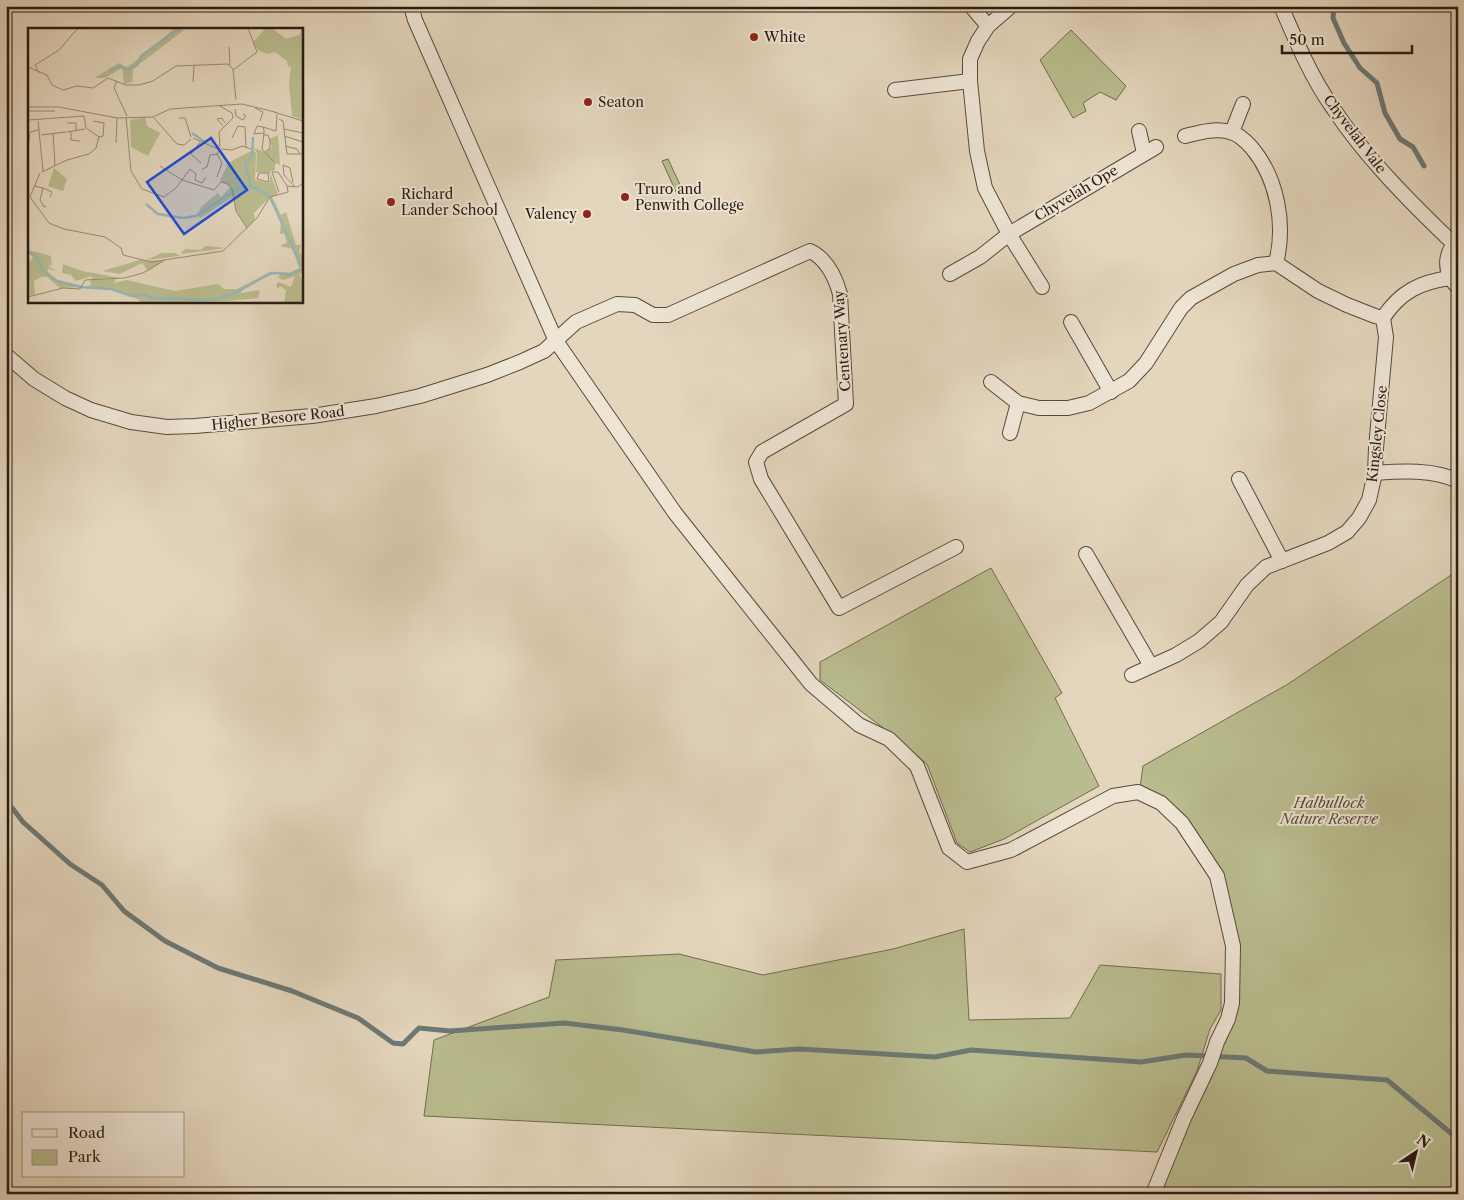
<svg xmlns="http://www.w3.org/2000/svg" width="1464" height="1200" viewBox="0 0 1464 1200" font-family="'Libre Caslon Text',serif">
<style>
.green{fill:#b9bc8e;stroke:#716c50}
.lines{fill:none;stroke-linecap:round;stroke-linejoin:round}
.stream{stroke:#6c7976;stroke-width:5}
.minor-casing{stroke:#584a3c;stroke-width:16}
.minor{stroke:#ede4d4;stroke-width:14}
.poi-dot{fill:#8f2418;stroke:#ede4d4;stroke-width:2}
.labels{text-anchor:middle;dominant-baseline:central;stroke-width:4;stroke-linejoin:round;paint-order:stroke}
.poi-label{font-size:14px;fill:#291b11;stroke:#ede4d4;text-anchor:start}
.street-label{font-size:14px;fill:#291b11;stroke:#ede4d4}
.park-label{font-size:14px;font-style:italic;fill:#544b36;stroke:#ede4d4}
.inset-river{fill:none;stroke:#98b7b9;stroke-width:2.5}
.inset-road{fill:none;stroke:#998b78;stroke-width:1}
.view{fill:#1d4ed8;fill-opacity:0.15;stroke:#1d4ed8;stroke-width:2.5}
.inset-edge{fill:none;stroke:#291b11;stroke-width:2.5}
</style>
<rect width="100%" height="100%" fill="#e4d6bd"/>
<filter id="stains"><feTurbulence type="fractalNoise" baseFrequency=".004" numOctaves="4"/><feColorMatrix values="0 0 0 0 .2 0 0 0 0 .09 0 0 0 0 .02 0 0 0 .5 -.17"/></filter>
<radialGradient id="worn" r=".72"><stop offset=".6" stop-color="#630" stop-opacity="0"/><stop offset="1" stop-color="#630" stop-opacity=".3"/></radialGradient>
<g class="green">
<path d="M1071 30 1126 86 1116 100 1100 92 1083 103 1086 111 1073 118 1040 60Z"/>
<path d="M668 159 683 191 677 194 662 161Z"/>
<path d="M991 568 1062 693 1055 698 1099 786 1004 839 970 852 957 843 927 764 882 727 820 680V662Z"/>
<path d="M1457 571 1458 1194H1160L1232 1003 1227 919 1217 876 1194 841 1140 788 1143 766 1288 684Z"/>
<path d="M964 929 969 1020 1070 1018 1100 965 1221 974V1010L1210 1029 1197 1071 1157 1152 424 1116 434 1040 549 997 556 960 679 954 763 975 893 949Z"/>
</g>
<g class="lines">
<g class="stream">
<path d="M1334 6 1333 18 1344 43 1360 68 1377 83 1385 113 1400 139 1413 147 1424 166"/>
<path d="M6 800 23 822 70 864 102 885 124 911 165 941 218 968 292 991 358 1018 393 1043 403 1044 419 1028 450 1031 564 1023 623 1030 756 1052 799 1049 935 1057 971 1050 1141 1062 1186 1055 1246 1058 1267 1071 1387 1080 1458 1139"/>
</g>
<defs>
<g id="minor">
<path d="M411 6 415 20 556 341 675 513 811 684 859 725 889 739 917 766 949 848 967 862 1011 850 1113 796 1138 792 1161 803 1182 823 1217 876 1233 946 1232 1003 1228 1019 1217 1042 1210 1063 1184 1118 1153 1194"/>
<path d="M971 6 988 26"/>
<path d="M1011 6 988 26 978 41 970 59V81L977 151 985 188 1009 234 1042 287"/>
<path d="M1281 6C1296 41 1311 77 1333 108 1365 157 1412 204 1454 244"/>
<path d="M895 90 970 81"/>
<path d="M1139 131 1144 153"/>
<path d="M1232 132 1243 104"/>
<path d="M1185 136C1201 132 1215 128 1230 132 1238 134 1246 141 1252 148 1277 178 1286 224 1276 263"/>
<path d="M1458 241C1443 253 1444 275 1458 287"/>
<path d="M950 274 980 257 1009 234 1031 221 1156 147"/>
<path d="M1071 322 1111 392"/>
<path d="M6 355 34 379 65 398 91 410 131 422 167 427 195 426 312 416 376 406 420 396 487 375 520 362 544 351 576 322 617 304 635 305 653 315H668L810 251C827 259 835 276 840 294L846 404 762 452 756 462 761 479 839 608 956 547"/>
<path d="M991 382 1018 403 1039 408H1068L1089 403 1129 381 1146 363 1181 308 1191 298 1234 274 1258 265 1276 263 1318 291 1347 305 1375 316 1383 318"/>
<path d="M1010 433 1018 403"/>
<path d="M1375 473C1402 471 1433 469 1458 481"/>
<path d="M1239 479 1282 561"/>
<path d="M1086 554 1151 666"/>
<path d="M1132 675 1176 655 1199 641 1221 622 1247 585 1266 567 1328 543 1347 532 1359 518 1369 500 1375 473 1376 448 1386 337 1383 318C1400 292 1420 282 1450 278"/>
</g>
</defs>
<use href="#minor" class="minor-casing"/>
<use href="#minor" class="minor"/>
</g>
<g class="poi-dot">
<circle cx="754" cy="37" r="5"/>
<circle cx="588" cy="102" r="5"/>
<circle cx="625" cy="197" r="5"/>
<circle cx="391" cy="202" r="5"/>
<circle cx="587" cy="214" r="5"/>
</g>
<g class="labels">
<g class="poi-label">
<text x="764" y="37">White</text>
<text x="598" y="102">Seaton</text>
<text x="635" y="189">Truro and<tspan x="635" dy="16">Penwith College</tspan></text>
<text x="401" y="194">Richard<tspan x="401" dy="16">Lander School</tspan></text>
<text x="577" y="214" text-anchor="end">Valency</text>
</g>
<g class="street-label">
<text transform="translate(1355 134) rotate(53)">Chyvelah Vale</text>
<text transform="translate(1076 193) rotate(-31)">Chyvelah Ope</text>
<text transform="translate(842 341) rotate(-94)">Centenary Way</text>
<text transform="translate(278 418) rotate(-6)">Higher Besore Road</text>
<text transform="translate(1377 434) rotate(-84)">Kingsley Close</text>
</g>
<g class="park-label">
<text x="1329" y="803">Halbullock<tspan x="1329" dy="16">Nature Reserve</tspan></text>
</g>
</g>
<g transform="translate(28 28)">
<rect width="275" height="275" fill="#e4d6bd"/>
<path d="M147 0 156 2 105 41 104 54 96 56 94 40 77 50H66L91 35 98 39 104 36ZM238 0H244L258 11 271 7 275 0V92L264 88 261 55 263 38 260 39 259 33 247 24 239 26 230 22 225 14ZM117 89 119 98 132 105 120 128 103 119 102 92ZM250 107 252 137 247 135V142L239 145 228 144 229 126 226 120 237 124 244 119 241 111ZM225 122 228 125 227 152 242 155V145L250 166 244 169 253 187 258 184 268 217H273L271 223 275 229V246L271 245 275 255V275H256L258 262 252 258 250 261 248 257 251 254 263 259 267 248 256 252 250 250 253 246H245L213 262V265L232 262 230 270 199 273 113 275 110 271 83 262 54 260 63 257 62 252 88 251 86 255 98 252 147 263 190 256 196 261H209L242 244 262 245 271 240 265 221 252 218 259 214 256 205 252 206 253 192 241 170 226 185 227 192 219 200 208 183 205 169 172 190 170 186 173 179 190 165 193 169 202 159 192 153 200 135ZM26 140 39 151 35 163 20 158ZM178 218 198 220 152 226 157 221 173 222ZM0 222 23 228 24 238 21 236V239L30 243 20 241V244L29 252 52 257 53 259 32 260 19 249H13L6 253 7 267 2 268 0 235 6 229ZM134 225H147L152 228 118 232ZM112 232 136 233 120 243 114 235 92 246 74 243ZM35 236 54 243 92 250 64 251V248L48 253 43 247 34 245Z" fill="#b9bc8e"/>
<path class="inset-river" d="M82 42 92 38 101 42 109 37 113 28 152 0M164 105 177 114M223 158 217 136 224 128 225 109M243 171 273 238M118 176 130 186 155 190 168 188 212 159H225L242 168M0 223 10 232 15 243 29 253 52 259 83 261 104 268 120 267 124 270 185 272 207 265 243 245 262 246 275 241"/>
<path class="inset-road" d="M201 19 202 37M0 39 19 47 24 57 35 62 49 58 65 60 80 50 98 57H111L125 53 148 38 200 36 205 41 208 72M205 42 229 24 220 0M11 45 7 37 31 22 50 0M89 53 86 60 99 88M165 54 166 38M0 79H31L89 90 125 89 142 81 199 77 214 76 247 84M227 80 235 84 232 93M207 81 208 88 215 92 218 88 215 86M0 83H27M246 84 275 93M98 89 103 143 114 161 136 169 148 160 162 141 168 146 167 152 174 155 178 149M126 90 149 116 156 117 163 111M151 90H157L163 109M251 91 255 93 259 126H275M0 92 56 88M10 93 15 143M65 93 76 95 75 108 71 109M39 95H48V103M195 98 189 91 194 90 197 95M235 99 248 103 249 86M256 101 275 105M39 104 57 101M43 104V112L52 113M25 105 27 138M236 105 226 106 229 98 235 99 236 102V105L234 121 247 135M13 107 38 104M235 107H240L242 113V120L238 123M256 108 275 114M165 110 190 121M204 110 210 98 217 99 218 119M172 114 163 126 173 135M88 115 89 90M257 118 269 121 272 126M192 119 191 104 205 90 204 85 192 78M0 120 2 104 11 102M193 121 204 122 214 118 223 121M132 138 154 152 186 162 193 154 199 155 204 161 208 183 219 200M174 141 179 139 182 127 189 126M14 144 39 132 61 126 68 120 71 109 58 100 56 88M12 145 2 169 21 195 36 201 77 209 93 220 95 227 123 234 195 223 229 190 242 169 260 164 259 158M240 146 241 154 229 151 231 145H242M189 149 194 135 189 126 191 122M265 155 262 140 255 137 256 147 267 159M6 158 15 160 12 172 16 179 18 178M15 160 24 164 22 169M251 164 244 144H250L259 158 270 159 275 155M0 269 35 260 52 261 57 252 96 250 115 245 137 232"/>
<path class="view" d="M183 110 219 162 156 206 119 154Z"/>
<rect width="275" height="275" class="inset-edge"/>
</g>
<rect width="1464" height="1200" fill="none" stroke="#e4d6bd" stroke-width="25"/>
<rect x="8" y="8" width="1449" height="1185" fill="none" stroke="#291b11" stroke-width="2.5"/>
<rect x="12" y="12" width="1439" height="1175" fill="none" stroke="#291b11"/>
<rect x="22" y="1112" width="162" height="65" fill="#ede4d4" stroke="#9f9486"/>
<rect x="32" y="1129" width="25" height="8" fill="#ede4d4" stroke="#9f9486"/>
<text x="68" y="1138" font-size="15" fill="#291b11">Road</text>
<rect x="32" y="1150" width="25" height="15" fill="#b9bc8e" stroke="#9f9486"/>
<text x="68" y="1162" font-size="15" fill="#291b11">Park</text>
<g transform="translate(1416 1152) rotate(35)" stroke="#ede4d4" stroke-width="4" paint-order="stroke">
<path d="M0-4L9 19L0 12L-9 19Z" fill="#291b11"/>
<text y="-8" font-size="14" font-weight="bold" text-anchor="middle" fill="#291b11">N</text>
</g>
<path d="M1282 45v8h130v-8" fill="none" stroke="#291b11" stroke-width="2.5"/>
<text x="1289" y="45" font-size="15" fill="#291b11" stroke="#ede4d4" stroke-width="4" paint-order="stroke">50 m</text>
<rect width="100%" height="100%" filter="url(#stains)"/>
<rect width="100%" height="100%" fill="url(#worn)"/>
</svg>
